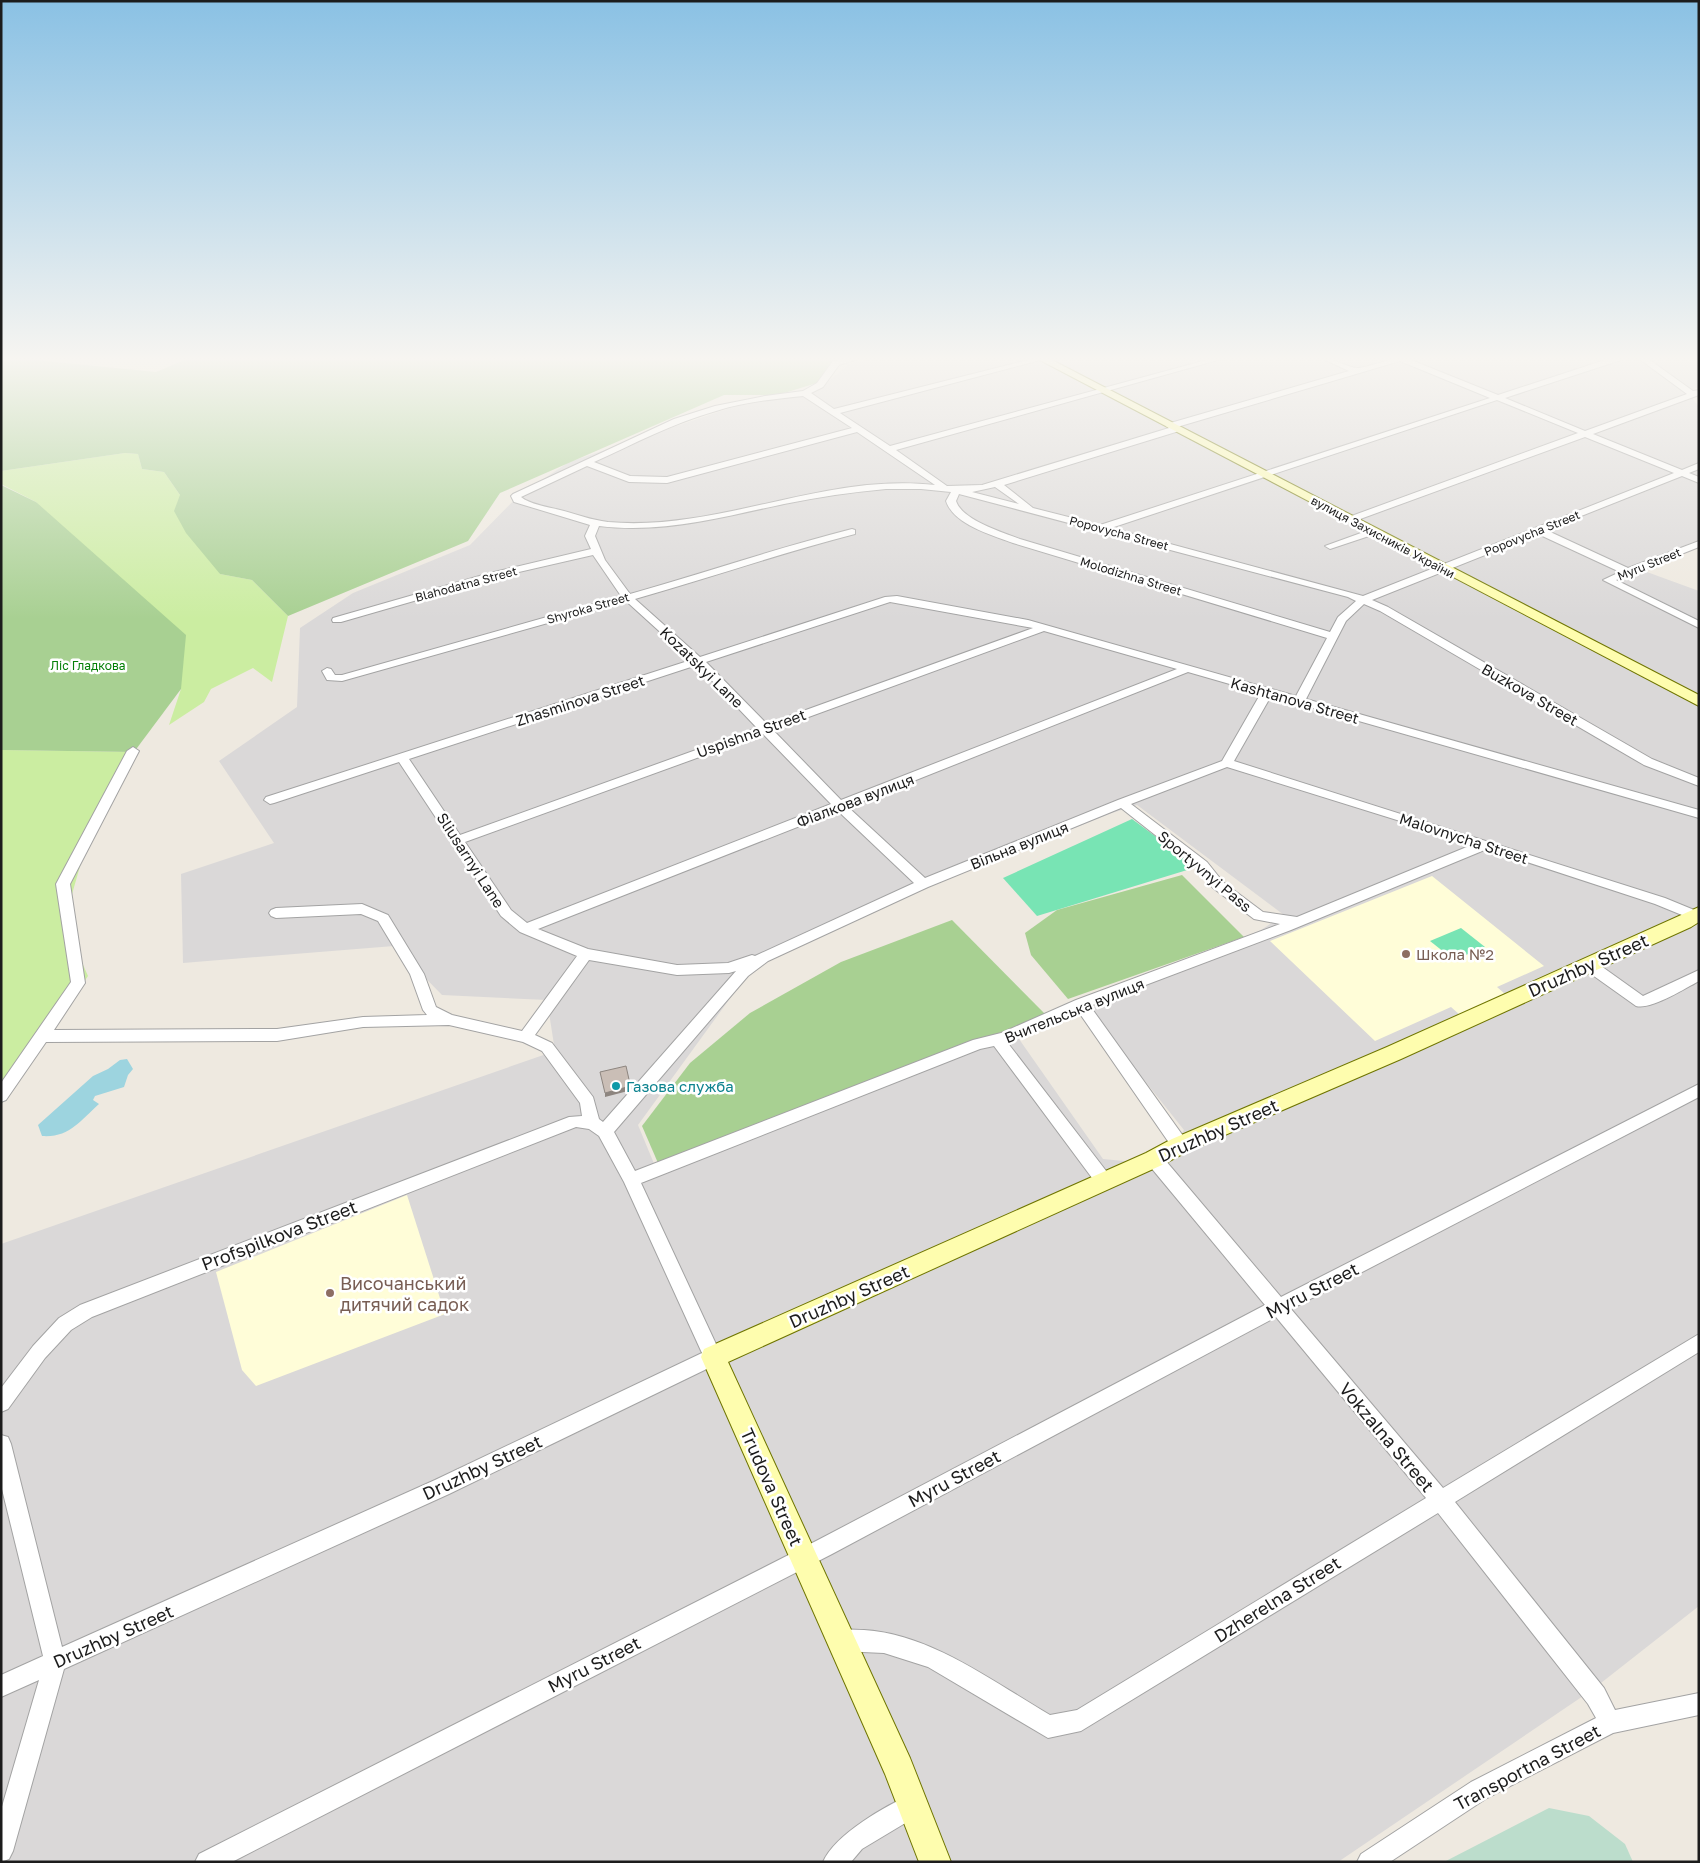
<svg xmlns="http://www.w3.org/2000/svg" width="1700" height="1863" viewBox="0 0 1700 1863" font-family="'Golos Text',sans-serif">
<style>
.residential{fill:#dad8d8;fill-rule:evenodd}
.education{fill:#fffdd8}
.farmland{fill:#eeefc9}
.grass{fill:#cbeda1}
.forest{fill:#a8d092}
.wetland{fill:#bcddcc}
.pitch{fill:#78e4b4}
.water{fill:#9dd4df}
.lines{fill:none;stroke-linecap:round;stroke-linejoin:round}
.street-casing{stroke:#a3a3a3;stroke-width:2}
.secondary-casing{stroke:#6f7500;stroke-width:2}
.street{fill:#fff;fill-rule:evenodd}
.secondary{fill:#fefdae;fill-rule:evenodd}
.shaded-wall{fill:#8d857f}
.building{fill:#cabeb6;stroke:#8d857f}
.education-dot{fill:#8d6e63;stroke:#fff;stroke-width:2}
.culture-dot{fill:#0f9aa8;stroke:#fff;stroke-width:2}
.labels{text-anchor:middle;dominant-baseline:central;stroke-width:5;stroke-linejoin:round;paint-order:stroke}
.far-street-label{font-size:12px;fill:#1c1c1c;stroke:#fff}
.far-park-label{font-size:12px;fill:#047f07;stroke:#fff}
.street-label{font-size:15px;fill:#1c1c1c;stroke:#fff}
.education-label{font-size:15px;fill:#785e54;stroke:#fff;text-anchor:start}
.culture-label{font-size:15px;fill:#0d838f;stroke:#fff;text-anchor:start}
.near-street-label{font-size:18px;fill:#1c1c1c;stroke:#fff}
.near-education-label{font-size:18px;fill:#785e54;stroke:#fff;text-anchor:start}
</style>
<rect width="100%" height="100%" fill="#eee9e0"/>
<path class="residential" d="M875 358H1699V387L1687 391 1699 407V545L1693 542 1636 568 1699 591V1606L1592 1690 1338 1862H1V1244L555 1051 547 1000 442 995 394 946 183 963 181 874 274 843 219 761 297 707 300 628 353 593 470 545 518 496 569 462 763 397 823 386 849 364ZM1137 805 1284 915 1261 930 1144 980 1088 1010 1184 1130 1175 1143 1134 1162 1103 1159 1012 1029 655 1166 638 1125 747 975 766 960 926 888 1112 813Z"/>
<g class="education">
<path d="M1432 876 1544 966 1497 987 1505 994 1460 1015 1451 1007 1375 1041 1270 941Z"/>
<path d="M407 1195 445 1314 256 1386 242 1370 216 1272Z"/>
</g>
<path class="farmland" d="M1 358H189L156 372 15 358 1 362Z"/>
<g class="grass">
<path d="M125 453 138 454 142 469 164 472 180 495 220 574 252 580 288 616 272 682 253 668 211 689 204 702 169 725 181 689 36 502 1 484V471Z"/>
<path d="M1 750 134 752 87 842 64 922 88 976 1 1104Z"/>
</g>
<g class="forest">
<path d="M15 358 156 372 189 358H836L820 382 778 395H724L500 493 468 541 288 616 252 580 220 574 186 533 174 511 180 495 164 472 142 469 138 454 125 453 1 471V362Z"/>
<path d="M1 485 36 502 186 635 181 689 134 752 1 750Z"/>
<path d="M1182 875 1244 937 1068 999 1031 955 1025 933 1057 910Z"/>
<path d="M952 920 1046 1015 658 1163 642 1126 690 1063 750 1013 841 962Z"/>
</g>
<path class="wetland" d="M1549 1808 1589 1816 1625 1844 1633 1862H1444Z"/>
<g class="pitch">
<path d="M1132 819 1197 867 1037 916 1003 878Z"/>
<path d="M1461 928 1485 947 1454 960 1430 941Z"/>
</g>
<path class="water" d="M127 1059 133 1069 128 1075 124 1087 95 1096 93 1100 99 1104C80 1121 69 1138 42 1136L38 1125 93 1076 108 1069 120 1060Z"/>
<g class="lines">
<defs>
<g id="street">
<path d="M849 358H861L839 365 823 387 811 393 834 409 1036 358H1048L840 413 890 446 1214 358H1225L896 450 947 486 982 485 1169 428 1166 426 1167 424 1349 371 1321 358C1334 358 1350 369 1359 368 1376 365 1389 358 1406 358L1498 395 1611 358H1622L1621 360 1505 398 1585 431 1687 394 1638 358H1647L1693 391 1699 390V395L1593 434 1682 470 1699 463V469L1689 473 1699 477V483L1682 476 1546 530 1628 568 1699 541V547L1616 580 1699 621V628L1603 580 1620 572 1538 534 1372 600 1388 607 1652 759 1699 778V786L1644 765 1380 611 1364 604 1346 621 1306 699 1699 810V818L1271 696 1234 761 1665 898 1699 912V922L1655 904 1487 849 1291 930 1090 1006 1186 1140 1188 1145 1186 1150 1180 1151 1174 1150 1078 1011 1007 1042 1110 1176 1112 1181 1110 1186 1104 1188 1098 1186 994 1046 980 1049 641 1183 722 1357 719 1363 449 1494 64 1669 13 1851 9 1859 1 1862V1810L39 1680 1 1697V1675L43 1656 1 1485V1435L8 1437 11 1444 62 1647 435 1480 702 1353 624 1182 599 1136 589 1129 576 1127 92 1317 71 1330 45 1358 8 1409 1 1412V1388L33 1346 59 1318 80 1305 569 1117 582 1116 580 1103 542 1051 523 1042 449 1025 363 1027 277 1041 46 1042 6 1100 1 1102V1083L71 982 56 884 127 751 133 747 139 751 70 884 85 983 54 1030 277 1029 363 1017 427 1015 423 1010 410 974 378 921 361 914 276 918 271 916 269 913 271 910 276 908 362 904 388 915 424 974 436 1007 452 1015 522 1031 577 956 520 932 501 916 399 762 274 803 270 804 264 800 266 797 691 660 626 601 342 681 327 680 322 671 327 668 331 669 335 675H342L621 596 593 555 497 577 341 622H333L332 620 333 618 490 573 591 549 585 536 590 525 514 502 511 496 513 494 674 419 715 406 765 396 803 391 817 383 833 361ZM1400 361 1490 398 1100 525 1033 508 1004 485 1179 431 1180 429 1177 427ZM803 396 852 428 667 477 630 476 594 462C634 444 673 423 716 411 744 402 774 399 803 396ZM1497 400 1578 433 1346 518V522H1352L1585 437 1674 473 1363 596 1111 528ZM857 432 935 485C824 472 719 532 608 522 591 520 576 514 560 510 548 507 529 504 521 497L587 466 629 482 667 483ZM995 487 1019 504 972 492ZM886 489H921L951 492 946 501C954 525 992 535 1013 543L1327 638 1296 696 1028 620 897 596 885 597 700 657 635 599C709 578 781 553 855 534V530L852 529C777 548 704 573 630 594L605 560 595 536 599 526C662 534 723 517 784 504 818 497 852 492 886 489ZM959 494 1348 597 1356 601 1338 617 1330 632 1020 539C1002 532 962 520 956 501ZM890 602 1033 628 767 724 706 662ZM1044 631 1177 669 841 800 773 730ZM697 665 757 728 460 835 409 759ZM1188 672 1261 693 1222 761 1118 800 925 878 848 807ZM763 734 831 804 527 923 511 910 465 842ZM1227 767 1474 844 1297 917 1263 912 1223 882 1207 862 1131 804ZM1121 808 1197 868 1213 888 1254 919 1280 924 1076 1000 1001 1033 973 1040 635 1171 614 1132 748 976 768 961 928 887ZM838 811 914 883 755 956 752 955 728 963 677 965 588 949 538 929ZM589 960 677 975 729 973 736 971 603 1122 599 1119 593 1097 552 1043 535 1035Z"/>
<path d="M1372 529 1375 530V534L1330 549 1325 546Z"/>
<path d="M1589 960 1594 961 1643 996 1699 970V981C1684 989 1651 1010 1636 1006L1584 969 1582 965 1584 961Z"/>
<path d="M1699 1084V1097L1291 1309 1443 1488 1699 1334V1352L1455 1502 1604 1688 1615 1710 1699 1693V1715L1613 1733 1487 1798 1390 1862H1357L1361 1854 1471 1782 1596 1718 1588 1704 1438 1513 1081 1731 1048 1738 928 1667 884 1653 841 1651 833 1648 830 1640 833 1632C843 1628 853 1630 864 1630 931 1634 993 1682 1050 1715L1077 1710 1426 1498 1276 1317 832 1554 232 1862H195L199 1854 818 1540 1265 1305 1148 1164 1146 1159 1148 1154 1154 1152 1160 1154 1281 1297Z"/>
<path d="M914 1793 922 1797 926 1805 922 1813 862 1849 851 1862H823C835 1834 887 1805 914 1793Z"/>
</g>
<g id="secondary">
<path d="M1036 358H1048L1699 695V706Z"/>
<path d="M1699 907V922L1691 927 1401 1059 1188 1151 1162 1165 728 1362 910 1758 951 1862H919L885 1774 701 1357 704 1349 1146 1153 1172 1139 1387 1047Z"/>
</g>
</defs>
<use href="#street" class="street-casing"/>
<use href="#secondary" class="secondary-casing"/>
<use href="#street" class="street"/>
<use href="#secondary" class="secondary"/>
</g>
<path class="shaded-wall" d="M630 1084V1088L628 1091 605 1097V1093Z"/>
<path class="building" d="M626 1066 630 1084 627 1087 605 1093 600 1072Z"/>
<linearGradient id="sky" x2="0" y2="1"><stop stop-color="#8ac1e4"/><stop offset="0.58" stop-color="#f7f5f1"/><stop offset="1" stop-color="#f7f5f1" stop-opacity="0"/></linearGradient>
<rect width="1700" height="619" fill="url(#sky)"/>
<g class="education-dot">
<circle cx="1406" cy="954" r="5"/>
<circle cx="330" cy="1293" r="5"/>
</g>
<circle class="culture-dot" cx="616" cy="1086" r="5"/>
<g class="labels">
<g class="far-street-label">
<text transform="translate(1119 533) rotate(15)">Popovycha Street</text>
<text transform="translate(1532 533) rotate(-22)">Popovycha Street</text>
<text transform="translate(1383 537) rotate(28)">вулиця Захисників України</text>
<text transform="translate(1649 564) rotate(-22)">Myru Street</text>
<text transform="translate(1131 576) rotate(17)">Molodizhna Street</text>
<text transform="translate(466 584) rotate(-15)">Blahodatna Street</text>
<text transform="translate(588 608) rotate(-16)">Shyroka Street</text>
</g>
<g class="far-park-label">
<text x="88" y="665">Ліс Гладкова</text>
</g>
<g class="street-label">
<text transform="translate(702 667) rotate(44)">Kozatskyi Lane</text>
<text transform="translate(1530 694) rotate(30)">Buzkova Street</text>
<text transform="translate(580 700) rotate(-18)">Zhasminova Street</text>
<text transform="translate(1295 700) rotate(16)">Kashtanova Street</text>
<text transform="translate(751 733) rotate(-20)">Uspishna Street</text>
<text transform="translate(855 800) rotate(-21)">Фіалкова вулиця</text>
<text transform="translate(1464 838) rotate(18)">Malovnycha Street</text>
<text transform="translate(1019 845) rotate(-22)">Вільна вулиця</text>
<text transform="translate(471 860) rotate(57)">Sliusarnyi Lane</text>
<text transform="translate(1205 871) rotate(40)">Sportyvnyi Pass</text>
<text transform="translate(1074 1010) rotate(-22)">Вчительська вулиця</text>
</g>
<g class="education-label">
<text x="1416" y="954">Школа №2</text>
</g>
<g class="culture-label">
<text x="626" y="1086">Газова служба</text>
</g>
<g class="near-street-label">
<text transform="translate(1588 965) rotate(-24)">Druzhby Street</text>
<text transform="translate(1218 1130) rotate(-24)">Druzhby Street</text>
<text transform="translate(279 1235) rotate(-21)">Profspilkova Street</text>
<text transform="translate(1312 1290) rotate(-27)">Myru Street</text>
<text transform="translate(849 1296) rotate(-24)">Druzhby Street</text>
<text transform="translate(1387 1437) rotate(50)">Vokzalna Street</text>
<text transform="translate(482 1467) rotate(-25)">Druzhby Street</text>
<text transform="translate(954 1478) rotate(-28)">Myru Street</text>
<text transform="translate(772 1487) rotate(66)">Trudova Street</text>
<text transform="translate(1277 1599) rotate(-32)">Dzherelna Street</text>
<text transform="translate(113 1636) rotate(-24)">Druzhby Street</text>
<text transform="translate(594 1664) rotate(-27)">Myru Street</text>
<text transform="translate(1527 1767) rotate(-28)">Transportna Street</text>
</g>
<g class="near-education-label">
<text x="340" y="1283">Височанський<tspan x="340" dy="21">дитячий садок</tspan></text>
</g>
</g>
<rect width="1700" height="1863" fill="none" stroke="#1c1c1c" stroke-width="5"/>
</svg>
